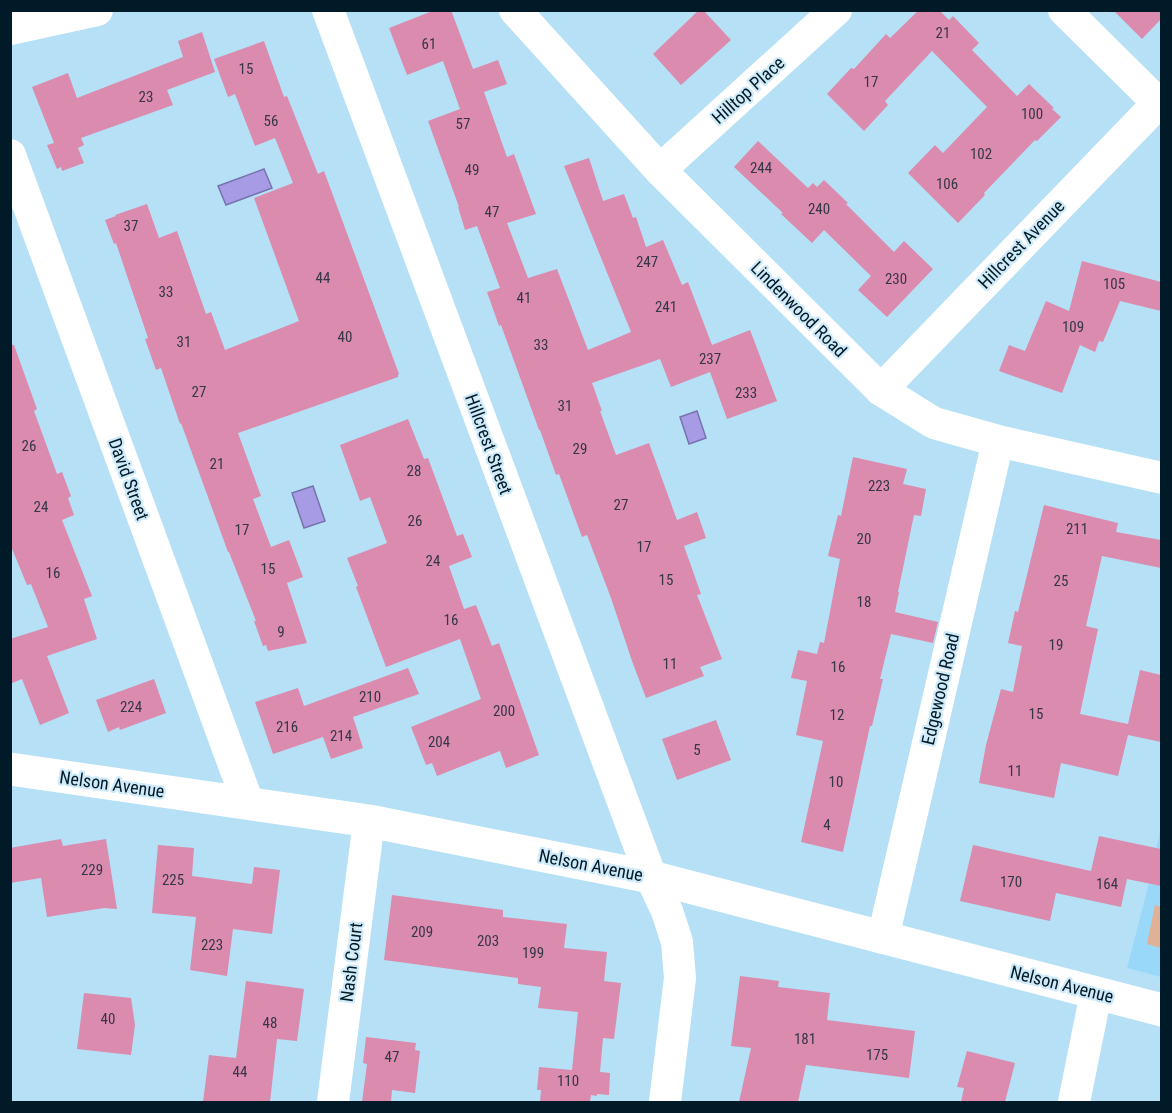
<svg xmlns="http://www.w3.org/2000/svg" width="1172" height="1113" viewBox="0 0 1172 1113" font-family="'Roboto Condensed',sans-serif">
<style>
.built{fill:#9ad8f9}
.green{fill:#dfb196}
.water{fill:#a89be5;stroke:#7674ac;stroke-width:1.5}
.building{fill:#da8bae}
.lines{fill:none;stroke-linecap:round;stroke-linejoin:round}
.minor{stroke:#fff;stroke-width:32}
.tertiary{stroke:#fff;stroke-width:33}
.labels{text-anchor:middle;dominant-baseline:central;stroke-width:4.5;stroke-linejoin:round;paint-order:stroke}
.number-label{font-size:15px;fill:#363649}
.street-label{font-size:18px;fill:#001a27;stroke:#cfeaf9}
</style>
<rect width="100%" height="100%" fill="#b6e0f6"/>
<path class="built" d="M1161 826V977L1127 968 1149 883Z"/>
<path class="green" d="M1155 905 1161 907V948L1147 944Z"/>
<g class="water">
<path d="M264 169 272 188 226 205 218 186Z"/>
<path d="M697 411 706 438 689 444 680 417Z"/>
<path d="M313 486 325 521 304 528 292 493Z"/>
</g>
<g class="building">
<path d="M435 10H451L473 69 498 60 507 84 484 92 507 157 514 154 536 214 507 223 528 278 557 269 588 350 631 332 564 166 589 158 603 201 624 194 633 218 636 217 646 247 663 240 682 285 688 282 712 345 750 330 777 401 727 419 710 372 671 387 660 359 592 383 602 411H600L616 455 649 443 677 520 697 512 706 538 684 546 701 594 697 595 722 659 700 667 704 676 646 698 632 661 611 598 587 535 582 537 559 474 556 475 540 430H539L501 325 499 326 487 292 500 288 477 226 465 230 458 207H459L428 121 460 109 443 61 407 75 389 28Z"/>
<path d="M699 10H703L731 40 681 85 653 54Z"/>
<path d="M919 10H939L949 20 953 16 979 43 972 50 1017 96 1029 84 1054 108 1052 109 1061 117 1037 141 1035 140 984 193 985 195 958 223 908 173 935 145 943 153 987 107 932 51 885 101 888 105 864 131 827 94 851 68 854 69 886 34 890 38Z"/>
<path d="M1113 10H1161V19L1142 39Z"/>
<path d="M202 32 215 72 167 90 173 105 81 138 84 145 78 148 84 163 62 171 61 167 57 169 47 145 54 143 32 87 68 73 77 98 183 57 178 41Z"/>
<path d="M264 41 284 97 287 96 318 174 324 171 399 374 398 375V377L238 433 261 496 253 499 271 547 289 540 303 577 287 583 307 643 268 651 266 645 263 646 254 621H256L229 552H228L181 423 180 424 161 368 156 370 145 339 148 338 116 243 114 244 105 220 116 216 115 215 147 204 159 238 177 231 206 314 211 312 225 350 299 321 254 198 293 183 275 138 255 146 235 94 228 97 214 59Z"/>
<path d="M758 141 808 188 813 183 817 187 824 180 848 203 846 204 894 252 904 241 933 269 887 317 858 290 871 276 824 230 812 243 781 214 783 213 734 167Z"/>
<path d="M1082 261 1161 282V311L1120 301 1103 342 1099 341 1095 352 1080 345 1062 393 999 371 1009 345 1025 351 1046 301 1069 311Z"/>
<path d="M10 345H14L37 409 34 411 57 474 62 472 71 496 68 498 74 515 62 520 92 596 84 599 97 639 47 656 69 713 40 725 22 679 10 684V639L48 627 31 584 27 585 10 544Z"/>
<path d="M408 419 424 459 428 458 457 536 463 534 472 557 449 566 464 609 476 605 492 646 499 643 539 755 506 768 500 751 437 776 432 763 426 765 411 727 481 699 460 639 386 667 356 587 358 586 347 558 387 543 370 497 360 501 340 445Z"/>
<path d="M853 457 907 469 903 484 926 489 921 516 914 515 898 592H899L895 612 938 622 933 643 891 634 880 679H883L872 726H870L843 852 801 842 823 741 796 735 807 681 791 678 798 650 817 654 820 642 824 643 840 559 828 556 838 515 841 516Z"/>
<path d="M1044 505 1118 523 1116 532 1161 540V568L1102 556 1086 626 1098 629 1080 714 1128 724 1140 670 1161 675V742L1128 735 1118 776 1061 763 1054 798 979 783 986 745 1001 689 1013 692 1022 646 1008 643 1015 611 1018 612Z"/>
<path d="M408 668 419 694 353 717 363 748 331 759 323 737 273 754 255 702 298 688 304 706Z"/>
<path d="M154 679 166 713 120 730 119 727 108 732 96 700Z"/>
<path d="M716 720 731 760 677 780 662 739Z"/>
<path d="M1099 836 1161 849V886L1127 879 1121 907 1056 893 1050 921 960 901 973 845 1091 871Z"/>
<path d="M61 839 63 846 106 839 117 909 104 908 47 917 41 878 10 883V848Z"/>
<path d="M158 845 194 848 192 876 252 884 254 867 280 870 272 934 233 929 227 976 190 970 196 917 152 913Z"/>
<path d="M392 895 503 910V917L567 924 564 948 607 952 604 981 621 983 614 1039 603 1038 600 1072 610 1073 609 1095 597 1094V1096L591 1095 590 1102H540L541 1090H537L539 1067 572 1070 578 1012 538 1008 541 987 518 984V978L384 960Z"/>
<path d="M740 976 779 981 778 987 830 993 827 1020 915 1031 909 1078 806 1065 798 1102H739L751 1048 731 1046Z"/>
<path d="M246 981 304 989 297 1041 277 1039 270 1102H203L209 1055 236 1058Z"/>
<path d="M84 993 131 998 135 1025 131 1055 77 1049Z"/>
<path d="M366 1037 416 1043 415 1050 420 1051 415 1093 392 1090 391 1102H362L367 1064 363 1063Z"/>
<path d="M967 1051 1015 1063 1005 1102H961L964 1088 957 1087Z"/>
</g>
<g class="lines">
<g class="minor">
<path d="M328 10 651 877 667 911 677 942 680 978 665 1102"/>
<path d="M515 10 660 170 881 390 934 423 998 441 1162 478"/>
<path d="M1064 10 1157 102"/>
<path d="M10 29 97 10"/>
<path d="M10 155 248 803"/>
<path d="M660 170 836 10"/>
<path d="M881 390 1162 99"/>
<path d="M883 938 998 441"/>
<path d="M333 1102 369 821"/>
<path d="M1074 1102 1096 993"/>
</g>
<path class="tertiary" d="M10 769 369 821 651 877 1162 1010"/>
</g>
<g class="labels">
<g class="number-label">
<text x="943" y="33">21</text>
<text x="429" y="44">61</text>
<text x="246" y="69">15</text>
<text x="871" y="82">17</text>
<text x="146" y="97">23</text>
<text x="1032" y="114">100</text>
<text x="271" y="121">56</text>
<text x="463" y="124">57</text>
<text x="981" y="154">102</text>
<text x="761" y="168">244</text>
<text x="472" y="170">49</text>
<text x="947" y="184">106</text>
<text x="819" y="209">240</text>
<text x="492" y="212">47</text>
<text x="131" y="226">37</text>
<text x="647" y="262">247</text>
<text x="323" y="278">44</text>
<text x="896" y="279">230</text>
<text x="1114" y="284">105</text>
<text x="166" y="292">33</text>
<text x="524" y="298">41</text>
<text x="666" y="307">241</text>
<text x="1073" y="327">109</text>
<text x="345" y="337">40</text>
<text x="184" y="342">31</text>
<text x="541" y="345">33</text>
<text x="710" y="359">237</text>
<text x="199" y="392">27</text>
<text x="746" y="393">233</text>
<text x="565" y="406">31</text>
<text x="29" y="446">26</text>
<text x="580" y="449">29</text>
<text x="217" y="464">21</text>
<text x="414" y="471">28</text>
<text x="879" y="486">223</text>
<text x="621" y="505">27</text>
<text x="41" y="507">24</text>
<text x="415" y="521">26</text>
<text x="1077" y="529">211</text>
<text x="242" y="530">17</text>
<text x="864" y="539">20</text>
<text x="644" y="547">17</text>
<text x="433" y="561">24</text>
<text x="268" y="569">15</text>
<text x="53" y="573">16</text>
<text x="666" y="580">15</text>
<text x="1061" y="581">25</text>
<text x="864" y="602">18</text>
<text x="451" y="620">16</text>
<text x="281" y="632">9</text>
<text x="1056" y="645">19</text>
<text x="670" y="664">11</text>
<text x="838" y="667">16</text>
<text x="370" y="697">210</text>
<text x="131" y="707">224</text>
<text x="504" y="711">200</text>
<text x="1036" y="714">15</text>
<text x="837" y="715">12</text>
<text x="287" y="727">216</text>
<text x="341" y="736">214</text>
<text x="439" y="742">204</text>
<text x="697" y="750">5</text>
<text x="1015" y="771">11</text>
<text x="836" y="782">10</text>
<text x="827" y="825">4</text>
<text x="92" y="870">229</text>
<text x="173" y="880">225</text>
<text x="1011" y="882">170</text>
<text x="1107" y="884">164</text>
<text x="422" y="932">209</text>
<text x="488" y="941">203</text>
<text x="212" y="945">223</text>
<text x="533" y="953">199</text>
<text x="108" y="1019">40</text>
<text x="270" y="1023">48</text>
<text x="805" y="1039">181</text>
<text x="877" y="1055">175</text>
<text x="392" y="1057">47</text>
<text x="240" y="1072">44</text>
<text x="568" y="1081">110</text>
</g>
<g class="street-label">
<text transform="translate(748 90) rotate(-42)">Hilltop Place</text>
<text transform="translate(1021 244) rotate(-46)">Hillcrest Avenue</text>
<text transform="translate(799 309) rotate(45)">Lindenwood Road</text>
<text transform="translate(489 444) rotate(70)">Hillcrest Street</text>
<text transform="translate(129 479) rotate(70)">David Street</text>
<text transform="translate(940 689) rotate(-77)">Edgewood Road</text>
<text transform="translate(112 784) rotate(8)">Nelson Avenue</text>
<text transform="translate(591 865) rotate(11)">Nelson Avenue</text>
<text transform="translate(351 962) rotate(-83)">Nash Court</text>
<text transform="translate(1062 984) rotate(14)">Nelson Avenue</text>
</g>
</g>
<rect width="1172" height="1113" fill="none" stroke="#001a27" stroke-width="24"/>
</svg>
